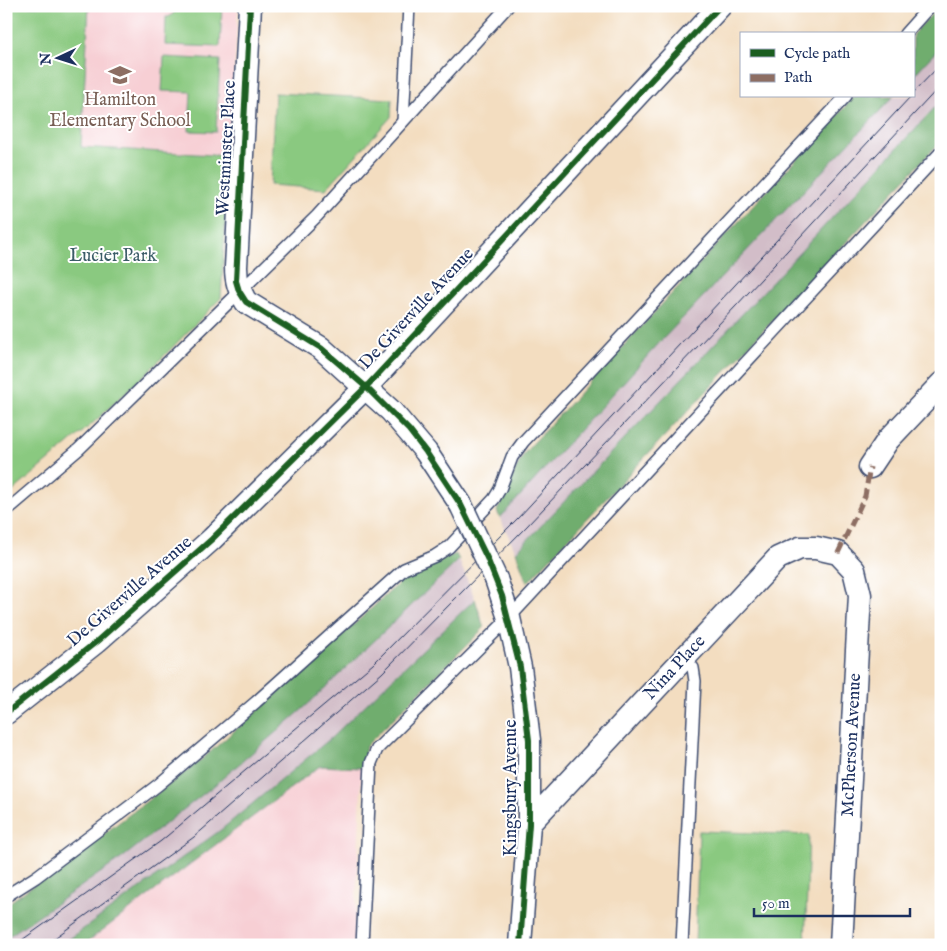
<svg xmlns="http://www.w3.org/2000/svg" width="947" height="951" viewBox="0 0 947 951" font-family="'IM FELL English',serif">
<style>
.built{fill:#f7cfd4}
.industrial{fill:#d2bdc8}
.green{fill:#8ac980;stroke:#527c6f}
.forest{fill:#6fad6e;stroke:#456e66}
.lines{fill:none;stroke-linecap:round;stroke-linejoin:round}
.service-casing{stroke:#3b496d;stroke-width:14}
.minor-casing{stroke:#3b496d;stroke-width:25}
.service{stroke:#fff;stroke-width:11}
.minor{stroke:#fff;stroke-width:22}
.tram{stroke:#1b2f5e;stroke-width:1}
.minor-bridge-casing{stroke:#3b496d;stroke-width:25;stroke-linecap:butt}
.minor-bridge{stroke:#fff;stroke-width:22}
.quiet{stroke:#8d6e63;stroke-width:5;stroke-dasharray:10 5;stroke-linecap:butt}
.cycleway-casing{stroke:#fff;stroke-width:9}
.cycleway{stroke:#1b5e20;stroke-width:6}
.labels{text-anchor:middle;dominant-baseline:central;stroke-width:4;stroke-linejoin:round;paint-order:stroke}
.education-label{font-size:18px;fill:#785e54;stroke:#fff}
.street-label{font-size:18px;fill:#1b2f5e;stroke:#fff}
.park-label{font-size:18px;fill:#3c5d68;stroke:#fff}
</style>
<rect width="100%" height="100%" fill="#fff"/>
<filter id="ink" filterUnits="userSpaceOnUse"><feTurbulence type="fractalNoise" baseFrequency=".02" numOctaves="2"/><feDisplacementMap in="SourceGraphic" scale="10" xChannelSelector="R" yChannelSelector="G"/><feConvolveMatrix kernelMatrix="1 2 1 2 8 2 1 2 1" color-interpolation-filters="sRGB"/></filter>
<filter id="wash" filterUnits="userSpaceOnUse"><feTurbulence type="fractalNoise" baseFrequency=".0096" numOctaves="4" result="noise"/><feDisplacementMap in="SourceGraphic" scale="20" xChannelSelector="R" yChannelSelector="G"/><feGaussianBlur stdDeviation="1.12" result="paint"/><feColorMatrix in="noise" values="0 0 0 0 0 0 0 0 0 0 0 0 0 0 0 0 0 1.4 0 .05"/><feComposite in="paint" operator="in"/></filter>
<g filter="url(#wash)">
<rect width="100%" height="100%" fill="#f3ddc0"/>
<g class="built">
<path d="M6 6H238L229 156 80 147Z"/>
<path d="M320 766 362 768 354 945H83Z"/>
</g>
<g class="industrial">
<path d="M941 46V101L690 370 516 552 500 518 661 341 894 96H913V76Z"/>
<path d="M459 560 475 599 331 738 222 829 61 945H6V938L122 858 216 784 304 708Z"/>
</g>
<g class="green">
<path d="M6 6H89L81 147 229 156 221 298 154 366 92 424 6 497Z"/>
<path d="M175 6H222L220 47 165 45 166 17H169L175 12Z"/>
<path d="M164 57 220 60 216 132 189 131 191 92 162 91Z"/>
<path d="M275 93 392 99 391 117 326 189 270 185Z"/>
<path d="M699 831 809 835 805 945H695Z"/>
</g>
<g class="forest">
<path d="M940 6 941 46 913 76V34Z"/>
<path d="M855 96H894L661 341 500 518 497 511C507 491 514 470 526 451Z"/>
<path d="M941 101V141L527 583 516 552 690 370Z"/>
<path d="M456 554 459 560 304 708 216 784 122 858 6 938V905L96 840 201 760 303 671 408 575 422 567Z"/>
<path d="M475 599 484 628 366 746 362 768 320 766 83 945H61L222 829 331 738Z"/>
</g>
</g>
<g filter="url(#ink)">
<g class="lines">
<defs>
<g id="service">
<path d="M905 34 930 6"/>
<path d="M403 121 409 6"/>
<path d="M6 511 79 449 317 216 508 6"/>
<path d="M6 896 36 877 158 785 256 702 404 569 435 556 449 547 494 499 500 489 512 457 523 442 846 96"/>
<path d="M362 945 371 763 377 749 509 618 941 152"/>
<path d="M682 945 695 681 693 668 684 658"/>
</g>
<g id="minor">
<path d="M250 6 236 267C236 281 239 290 246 302L321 348 391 411 426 452 461 505"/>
<path d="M870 467 888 440 941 384"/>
<path d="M496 579 509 618 520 667 529 740V824L520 945"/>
<path d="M6 713 96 642 212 539 366 387 720 6"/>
<path d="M529 824 778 558 800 548H816L838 553 854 570 860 595 841 945"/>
</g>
</defs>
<use href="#service" class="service-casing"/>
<use href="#minor" class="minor-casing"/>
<use href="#service" class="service"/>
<use href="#minor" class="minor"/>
<g class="tram">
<path d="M913 93 941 64"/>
<path d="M15 945 161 841 373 664 518 518 911 96"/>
<path d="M45 945 194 837 382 673 527 526 736 306 941 85"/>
</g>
<defs>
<path id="minor-bridge" d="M461 505 496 579"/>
</defs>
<use href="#minor-bridge" class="minor-bridge-casing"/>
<use href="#minor-bridge" class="minor-bridge"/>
<path class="quiet" d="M838 553 865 496 870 467"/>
<defs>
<g id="cycleway">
<path d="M250 6 236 281 239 291 246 302 321 348 366 387 409 430 426 452 461 505 487 558 502 596 520 667 529 740V824L520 945"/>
<path d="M6 713 96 642 212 539 366 387 720 6"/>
</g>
</defs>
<use href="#cycleway" class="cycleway-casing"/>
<use href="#cycleway" class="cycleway"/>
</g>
</g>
<defs>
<symbol id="school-bare" viewBox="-9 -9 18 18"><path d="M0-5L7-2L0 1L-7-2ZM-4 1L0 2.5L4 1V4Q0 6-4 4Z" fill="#8d6e63" stroke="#fff" stroke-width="2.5" paint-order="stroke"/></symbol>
</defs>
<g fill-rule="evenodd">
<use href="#school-bare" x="104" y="59" width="32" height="32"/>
</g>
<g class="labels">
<g class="education-label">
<text x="120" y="100">Hamilton<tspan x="120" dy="21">Elementary School</tspan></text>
</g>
<g class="street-label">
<text transform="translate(227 148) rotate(-87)">Westminster Place</text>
<text transform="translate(417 309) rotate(-47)">De Giverville Avenue</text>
<text transform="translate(130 592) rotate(-41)">De Giverville Avenue</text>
<text transform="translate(675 668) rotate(-47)">Nina Place</text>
<text transform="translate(852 745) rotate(-87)">McPherson Avenue</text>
<text transform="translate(511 788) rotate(-90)">Kingsbury Avenue</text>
</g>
<g class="park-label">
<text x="113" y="256">Lucier Park</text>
</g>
</g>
<rect width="947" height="951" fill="none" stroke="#fff" stroke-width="25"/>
<rect x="740" y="32" width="175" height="65" fill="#ffffff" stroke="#a4acbf"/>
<rect x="750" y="49" width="25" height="8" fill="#1b5e20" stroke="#a4acbf"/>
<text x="784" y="58" font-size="15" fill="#1b2f5e">Cycle path</text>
<rect x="750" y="74" width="25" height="8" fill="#8d6e63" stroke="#a4acbf"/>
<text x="784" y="82" font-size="15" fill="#1b2f5e">Path</text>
<g transform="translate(58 58) rotate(266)" stroke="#ffffff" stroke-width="4" paint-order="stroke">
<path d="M0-4L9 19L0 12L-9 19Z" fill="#1b2f5e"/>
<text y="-8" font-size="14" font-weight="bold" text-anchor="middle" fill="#1b2f5e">N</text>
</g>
<path d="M754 908v8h156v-8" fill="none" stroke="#1b2f5e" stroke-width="2.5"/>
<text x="762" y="908" font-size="15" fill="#1b2f5e" stroke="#ffffff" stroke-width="4" paint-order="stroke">50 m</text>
</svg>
